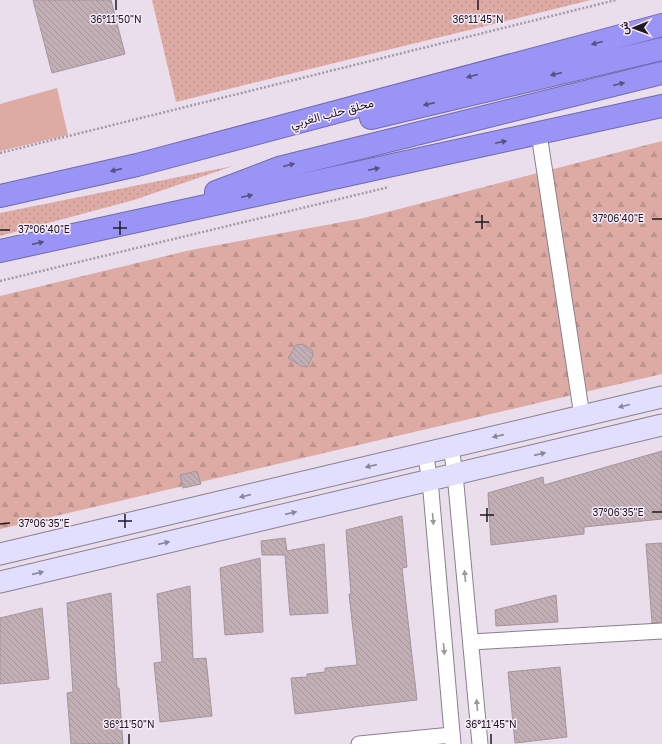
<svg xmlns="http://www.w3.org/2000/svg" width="662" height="744" viewBox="0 0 662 744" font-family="'Golos Text',Vazirmatn,sans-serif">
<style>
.grass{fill:url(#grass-dots)}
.forest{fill:url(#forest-firs)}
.green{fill:#ddaba4}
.building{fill:url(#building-back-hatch);stroke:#a7949b}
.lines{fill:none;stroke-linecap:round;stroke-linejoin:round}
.street-casing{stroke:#8a7f8d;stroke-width:17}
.secondary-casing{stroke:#8a7f8d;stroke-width:23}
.highway-casing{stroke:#6f69ac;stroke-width:24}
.path{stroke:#a399a5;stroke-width:2.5;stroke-dasharray:2 2;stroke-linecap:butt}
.street{stroke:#fff;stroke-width:15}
.secondary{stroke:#e1dffd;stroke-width:21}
.highway{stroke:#9a94f7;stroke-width:22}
.oneway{fill:#565181}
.oneway2{fill:#89869a}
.oneway3{fill:#9a989b}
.ticks{fill:none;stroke:#1e1a20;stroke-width:1.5}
.labels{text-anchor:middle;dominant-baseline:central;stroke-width:3;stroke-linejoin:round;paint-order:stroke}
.street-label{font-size:12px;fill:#1e1a20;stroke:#f7ebfa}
.ticks-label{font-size:10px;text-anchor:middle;fill:#1e1a20;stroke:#f7ebfa;stroke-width:3;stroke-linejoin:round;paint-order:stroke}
</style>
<defs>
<pattern id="grass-dots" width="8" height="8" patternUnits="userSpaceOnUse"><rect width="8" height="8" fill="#ddaba4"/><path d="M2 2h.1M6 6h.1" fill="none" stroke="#bd938d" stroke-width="1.8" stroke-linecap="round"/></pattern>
<pattern id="forest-firs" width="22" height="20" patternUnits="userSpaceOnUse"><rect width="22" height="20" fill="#ddaba4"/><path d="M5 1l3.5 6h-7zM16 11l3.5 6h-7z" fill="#bd938d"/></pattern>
<pattern id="building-back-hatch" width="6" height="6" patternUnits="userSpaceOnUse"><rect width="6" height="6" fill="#c2aeb5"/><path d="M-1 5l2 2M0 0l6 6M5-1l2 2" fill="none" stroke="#a6959b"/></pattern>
</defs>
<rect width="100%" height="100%" fill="#eadeed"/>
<g class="grass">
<path d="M152 0H591L176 102Z"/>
<path d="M233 166 134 200 0 236V213Z"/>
</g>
<path class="forest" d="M662 141V374L0 529V296L191 250 364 218Z"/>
<path class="green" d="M57 88 68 135 0 151V104Z"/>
<g class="building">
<path d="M33 0H111L125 54 52 73Z"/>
<path d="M303 344 312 350 313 355 307 367 301 366 288 358 296 345Z"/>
<path d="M662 451V519L584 527V534L491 545 488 493 543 477 544 485Z"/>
<path d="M197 471 201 484 183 488 180 475Z"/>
<path d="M402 516 407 567 402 568 417 700 295 714 291 678 307 677V674L325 672V668L357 665 349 594H351L346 530Z"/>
<path d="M285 538 287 551 324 544 328 613 290 615 285 555H262L261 541Z"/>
<path d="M662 543V622L652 623 646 544Z"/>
<path d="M260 558 263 632 225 635 220 568Z"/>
<path d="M190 586 193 659 206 658 212 716 160 722 154 663 162 662 157 594Z"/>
<path d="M111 593 117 688H119L123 744H71L67 693 73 692 67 603Z"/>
<path d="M556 595 558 622 496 626 495 610Z"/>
<path d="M42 608 49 679 0 684V618Z"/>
<path d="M560 667 567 737 515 743 508 672Z"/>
</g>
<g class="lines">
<defs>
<g id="street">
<path d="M539 134 582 416"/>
<path d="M451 447 455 474 480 744"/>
<path d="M425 453 430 480 453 744"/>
<path d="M471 642 662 631"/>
<path d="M359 744 452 735"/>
</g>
<g id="secondary">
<path d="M0 554 662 397"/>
<path d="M0 582 662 425"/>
</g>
<g id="highway">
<path d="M371 118 662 49"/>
<path d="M216 192 279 168 662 73"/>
<path d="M0 196 137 165 662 25"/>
<path d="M0 251C220 201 442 156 662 106"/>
</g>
</defs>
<use href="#street" class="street-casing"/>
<use href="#secondary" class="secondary-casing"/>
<use href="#highway" class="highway-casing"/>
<g class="path">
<path d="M0 153 616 0"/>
<path d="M0 281 389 187"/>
</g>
<use href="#street" class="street"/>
<use href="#secondary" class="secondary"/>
<use href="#highway" class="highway"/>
</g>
<defs><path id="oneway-solid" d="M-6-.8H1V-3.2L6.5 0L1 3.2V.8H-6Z"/></defs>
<g class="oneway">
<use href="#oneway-solid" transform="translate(597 43) rotate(165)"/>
<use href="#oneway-solid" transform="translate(556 74) rotate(167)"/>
<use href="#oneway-solid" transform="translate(472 76) rotate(165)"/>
<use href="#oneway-solid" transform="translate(619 84) rotate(-14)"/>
<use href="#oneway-solid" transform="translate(429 104) rotate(167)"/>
<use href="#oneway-solid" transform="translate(501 142) rotate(-12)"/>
<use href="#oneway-solid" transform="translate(289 165) rotate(-14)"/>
<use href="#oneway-solid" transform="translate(374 169) rotate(-12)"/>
<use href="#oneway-solid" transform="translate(116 170) rotate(167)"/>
<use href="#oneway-solid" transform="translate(247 196) rotate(-12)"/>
<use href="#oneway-solid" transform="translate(38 243) rotate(-13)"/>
</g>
<g class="oneway2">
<use href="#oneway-solid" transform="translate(624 406) rotate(166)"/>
<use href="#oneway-solid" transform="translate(498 436) rotate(167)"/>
<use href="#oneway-solid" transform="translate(540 454) rotate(-13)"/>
<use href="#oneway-solid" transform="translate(371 466) rotate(167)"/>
<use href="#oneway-solid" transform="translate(245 496) rotate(167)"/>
<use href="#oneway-solid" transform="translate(291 513) rotate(-13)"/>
<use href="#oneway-solid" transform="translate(164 543) rotate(-13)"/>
<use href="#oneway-solid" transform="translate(38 573) rotate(-13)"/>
</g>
<g class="oneway3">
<use href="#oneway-solid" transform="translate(433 519) rotate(85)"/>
<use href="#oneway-solid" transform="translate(465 576) rotate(-95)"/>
<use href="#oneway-solid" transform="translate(444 649) rotate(85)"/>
<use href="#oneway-solid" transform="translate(477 705) rotate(-95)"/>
</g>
<path class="ticks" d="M116 0V10M478 0V10M482 215V229M652 219H662M120 221V235M475 222H489M113 228H127M0 230H10M487 508V522M652 512H662M125 514V528M480 515H494M118 521H132M0 524 10 523M129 734V744M491 734V744"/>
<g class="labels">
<g class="street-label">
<text transform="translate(332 113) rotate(-15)">محلق حلب الغربي</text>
</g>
</g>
<g class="ticks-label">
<text x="116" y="23">36°11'50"N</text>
<text x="478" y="23">36°11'45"N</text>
<text x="618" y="222">37°06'40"E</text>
<text x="44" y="233">37°06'40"E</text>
<text x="618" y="516">37°06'35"E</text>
<text x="44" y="527">37°06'35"E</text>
<text x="129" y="728">36°11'50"N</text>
<text x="491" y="728">36°11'45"N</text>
</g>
<g transform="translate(634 28) rotate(269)" stroke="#f7ebfa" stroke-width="3" paint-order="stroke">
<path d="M0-3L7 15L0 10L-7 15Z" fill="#1e1a20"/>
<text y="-6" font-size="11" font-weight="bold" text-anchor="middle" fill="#1e1a20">ش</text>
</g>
</svg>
